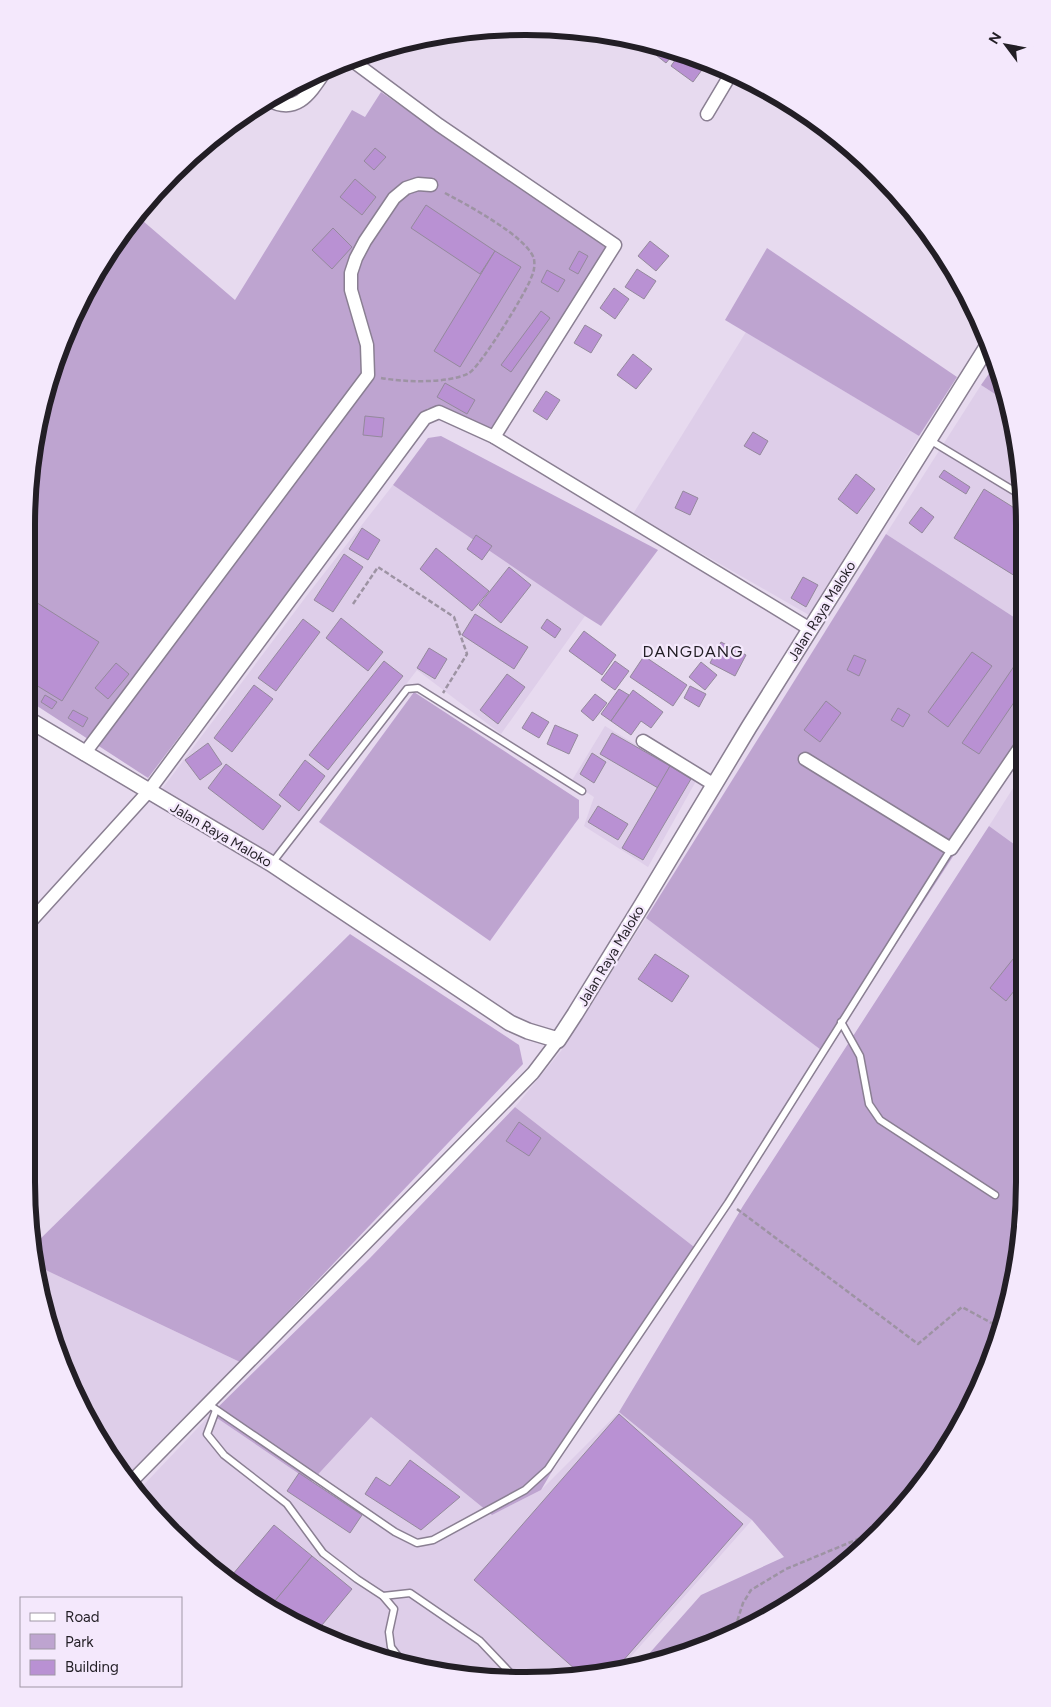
<svg xmlns="http://www.w3.org/2000/svg" width="1051" height="1707" viewBox="0 0 1051 1707" font-family="Figtree,sans-serif">
<style>
.built{fill:#decee9}
.green{fill:#bea4d0}
.building{fill:#b991d3;stroke:#94899c}
.lines{fill:none;stroke-linecap:round;stroke-linejoin:round}
.service-casing{stroke:#8a7f92;stroke-width:9}
.minor-casing{stroke:#8a7f92;stroke-width:15}
.tertiary-casing{stroke:#8a7f92;stroke-width:18}
.path{stroke:#9d93a3;stroke-width:2.5;stroke-dasharray:5 2.5;stroke-linecap:butt}
.service{stroke:#fff;stroke-width:6}
.minor{stroke:#fff;stroke-width:12}
.tertiary{stroke:#fff;stroke-width:15}
.labels{text-anchor:middle;dominant-baseline:central;stroke-width:4.5;stroke-linejoin:round;paint-order:stroke}
.street-label{font-size:14px;fill:#221e25;stroke:#f4e8fc}
.quarter-label{font-size:16px;letter-spacing:1px;fill:#221e25;stroke:#f4e8fc}
.rim{fill:none;stroke:#221e25;stroke-width:6}
</style>
<rect width="100%" height="100%" fill="#e7daef"/>
<g class="built">
<path d="M746 332 919 436 809 615 633 514Z"/>
<path d="M981 385 1009 403 1024 493 1023 623 886 534Z"/>
<path d="M393 485 585 616 501 734 417 670 274 857 162 789 308 594Z"/>
<path d="M605 726 696 781 648 867 584 826 594 797 571 782Z"/>
<path d="M1022 774V850L989 826Z"/>
<path d="M646 918 825 1053 698 1250 515 1107 561 1051Z"/>
<path d="M35 1265 240 1362 125 1479 78 1403 53 1342Z"/>
<path d="M619 1412 752 1520 619 1670 591 1676 525 1681 460 1676 365 1654 248 1596 173 1535 136 1493 211 1414 311 1482 371 1417 492 1515 541 1490Z"/>
</g>
<g class="green">
<path d="M381 92 611 251 486 439 428 408 148 778 31 702 30 461 64 335 129 222 136 215 235 300 352 110 365 117Z"/>
<path d="M767 248 957 377 919 436 725 320Z"/>
<path d="M995 365 1008 396 1009 403 981 385Z"/>
<path d="M441 436 658 550 601 626 585 616 393 485 428 438Z"/>
<path d="M886 534 1023 623V749L825 1053 646 918Z"/>
<path d="M414 692 579 800V818L490 941 319 822Z"/>
<path d="M989 826 1022 850 1021 1246 987 1372 922 1485 829 1578 747 1629 686 1654 639 1665 701 1595 784 1557 752 1520 619 1412 743 1206Z"/>
<path d="M350 934 519 1045 523 1064 240 1362 35 1265 31 1248Z"/>
<path d="M515 1107 698 1250 581 1422 541 1490 492 1515 371 1417 311 1482 211 1414 370 1258Z"/>
</g>
<g class="building">
<path d="M663 46 676 51 666 63 656 55Z"/>
<path d="M680 53 707 63 693 82 671 66Z"/>
<path d="M375 148 386 157 374 170 364 161Z"/>
<path d="M355 179 376 197 362 215 340 197Z"/>
<path d="M426 205 495 251 480 274 411 228Z"/>
<path d="M333 228 352 247 332 269 312 250Z"/>
<path d="M650 241 669 256 656 271 638 256Z"/>
<path d="M495 251 521 267 460 367 434 351Z"/>
<path d="M579 251 588 256 578 274 569 269Z"/>
<path d="M637 269 656 281 644 299 625 287Z"/>
<path d="M547 270 565 280 558 292 541 282Z"/>
<path d="M614 288 629 299 615 319 600 308Z"/>
<path d="M541 311 550 318 511 372 501 365Z"/>
<path d="M585 325 602 335 591 353 574 343Z"/>
<path d="M633 354 652 369 636 389 617 375Z"/>
<path d="M445 383 475 400 467 414 437 397Z"/>
<path d="M546 391 560 400 547 420 533 411Z"/>
<path d="M365 416 384 418 382 437 363 435Z"/>
<path d="M753 432 768 441 760 455 744 446Z"/>
<path d="M944 470 970 487 966 494 939 477Z"/>
<path d="M856 474 875 489 857 514 838 499Z"/>
<path d="M984 489 1024 514 1023 581 954 538Z"/>
<path d="M683 491 698 498 690 515 675 508Z"/>
<path d="M921 507 934 517 922 533 909 523Z"/>
<path d="M362 528 380 540 368 560 349 549Z"/>
<path d="M476 535 492 546 482 560 467 549Z"/>
<path d="M436 548 489 591 472 611 420 569Z"/>
<path d="M344 554 363 567 333 612 314 600Z"/>
<path d="M509 567 531 585 501 623 479 605Z"/>
<path d="M803 577 818 585 806 607 791 598Z"/>
<path d="M31 599 99 642 62 701 31 682Z"/>
<path d="M475 614 528 647 514 669 462 635Z"/>
<path d="M341 618 383 652 368 671 326 638Z"/>
<path d="M303 619 320 632 276 691 258 678Z"/>
<path d="M547 619 561 629 555 638 541 628Z"/>
<path d="M584 631 616 655 602 675 569 651Z"/>
<path d="M721 642 746 655 735 676 710 663Z"/>
<path d="M429 648 447 659 435 679 417 668Z"/>
<path d="M972 652 992 666 948 727 928 712Z"/>
<path d="M1023 653V689L979 754 962 743Z"/>
<path d="M854 655 866 660 859 676 847 670Z"/>
<path d="M644 656 687 685 673 706 630 677Z"/>
<path d="M384 661 403 676 328 770 309 755Z"/>
<path d="M615 661 629 671 615 690 601 680Z"/>
<path d="M701 662 717 675 705 690 689 677Z"/>
<path d="M116 663 129 674 108 699 95 688Z"/>
<path d="M507 674 525 687 498 724 480 710Z"/>
<path d="M254 685 273 699 232 752 214 738Z"/>
<path d="M690 686 706 694 699 707 684 698Z"/>
<path d="M619 689 629 695 611 721 601 714Z"/>
<path d="M633 690 663 712 651 728 641 721 631 735 611 721Z"/>
<path d="M595 694 607 703 593 721 581 711Z"/>
<path d="M45 695 57 702 52 709 41 702Z"/>
<path d="M826 701 841 713 820 742 804 730Z"/>
<path d="M898 708 910 715 903 727 891 720Z"/>
<path d="M73 710 88 718 83 727 68 718Z"/>
<path d="M532 712 549 722 539 738 522 728Z"/>
<path d="M555 725 578 735 569 754 547 744Z"/>
<path d="M612 733 670 766 658 788 600 754Z"/>
<path d="M208 743 222 764 200 780 185 760Z"/>
<path d="M592 753 606 762 594 783 580 774Z"/>
<path d="M305 760 325 776 299 811 279 795Z"/>
<path d="M226 764 281 806 263 830 208 788Z"/>
<path d="M670 766 691 779 643 860 622 848Z"/>
<path d="M598 806 628 824 618 840 588 822Z"/>
<path d="M655 954 689 976 672 1002 638 979Z"/>
<path d="M1017 954 1022 957V981L1006 1001 990 988Z"/>
<path d="M519 1122 541 1138 529 1156 506 1141Z"/>
<path d="M619 1414 743 1524 614 1671 584 1677 474 1580Z"/>
<path d="M410 1460 460 1497 421 1530 365 1494 376 1477 390 1486Z"/>
<path d="M299 1473 362 1515 350 1533 287 1491Z"/>
<path d="M274 1525 312 1556 270 1607 248 1596 228 1580Z"/>
<path d="M312 1556 352 1589 317 1631 270 1607Z"/>
</g>
<g class="lines">
<defs>
<g id="service">
<path d="M928 439 1024 497"/>
<path d="M272 863 407 689 418 688 582 791"/>
<path d="M841 1022 860 1056 869 1104 880 1120 995 1195"/>
<path d="M208 1404 395 1532 417 1543 433 1540 525 1490 548 1469 728 1203 951 849"/>
<path d="M216 1410 207 1434 224 1455 287 1504 323 1553 357 1579 383 1596 394 1609 389 1632 391 1647 403 1663"/>
<path d="M383 1596 410 1593 480 1641 517 1680"/>
</g>
<g id="minor">
<path d="M350 59 439 125 615 245 494 437"/>
<path d="M267 99C297 117 311 92 326 70"/>
<path d="M707 114 732 72"/>
<path d="M643 741 713 784"/>
<path d="M84 754 368 375 367 345 351 290V273L356 258 365 241 394 198 406 188 418 184 431 185"/>
<path d="M805 759 951 849 1023 743"/>
<path d="M31 921 148 792 425 418 439 412 494 437 810 629"/>
<path d="M129 1484 533 1073 558 1040"/>
</g>
<path id="tertiary" d="M31 721 272 864 510 1023 528 1031 558 1040 575 1014 642 905 749 727 987 347"/>
</defs>
<use href="#service" class="service-casing"/>
<use href="#minor" class="minor-casing"/>
<use href="#tertiary" class="tertiary-casing"/>
<g class="path">
<path d="M381 378C403 382 449 384 469 373 480 367 526 293 531 278 534 272 535 266 534 259 528 237 464 203 443 192"/>
<path d="M353 604 378 567 454 617 467 654 443 693"/>
<path d="M737 1209 918 1344 962 1307 999 1327"/>
<path d="M735 1628 743 1603 751 1590 786 1569 875 1532"/>
<path d="M724 1638 735 1628 743 1631"/>
</g>
<use href="#service" class="service"/>
<use href="#minor" class="minor"/>
<use href="#tertiary" class="tertiary"/>
</g>
<g class="labels">
<g class="street-label">
<text transform="translate(822 611) rotate(-58)">Jalan Raya Maloko</text>
<text transform="translate(221 835) rotate(30)">Jalan Raya Maloko</text>
<text transform="translate(611 956) rotate(-59)">Jalan Raya Maloko</text>
</g>
<g class="quarter-label">
<text x="693" y="651">DANGDANG</text>
</g>
</g>
<path d="M0 0H1051V1707H0ZM525 35H526A490 490 0 0 1 1016 525V1182A490 490 0 0 1 526 1672H525A490 490 0 0 1 35 1182V525A490 490 0 0 1 525 35Z" fill="#f4e8fc" fill-rule="evenodd"/>
<path class="rim" d="M525 35H526A490 490 0 0 1 1016 525V1182A490 490 0 0 1 526 1672H525A490 490 0 0 1 35 1182V525A490 490 0 0 1 525 35Z"/>
<rect x="20" y="1597" width="162" height="90" fill="#f4e8fc" stroke="#a097a6"/>
<rect x="30" y="1613" width="25" height="8" fill="#ffffff" stroke="#a097a6"/>
<text x="65" y="1622" font-size="15" fill="#221e25">Road</text>
<rect x="30" y="1634" width="25" height="15" fill="#bea4d0" stroke="#a097a6"/>
<text x="65" y="1647" font-size="15" fill="#221e25">Park</text>
<rect x="30" y="1660" width="25" height="15" fill="#b991d3" stroke="#a097a6"/>
<text x="65" y="1672" font-size="15" fill="#221e25">Building</text>
<g transform="translate(1006 45) rotate(302)" stroke="#f4e8fc" stroke-width="4" paint-order="stroke">
<path d="M0-4L9 19L0 12L-9 19Z" fill="#221e25"/>
<text y="-8" font-size="14" font-weight="bold" text-anchor="middle" fill="#221e25">N</text>
</g>
</svg>
